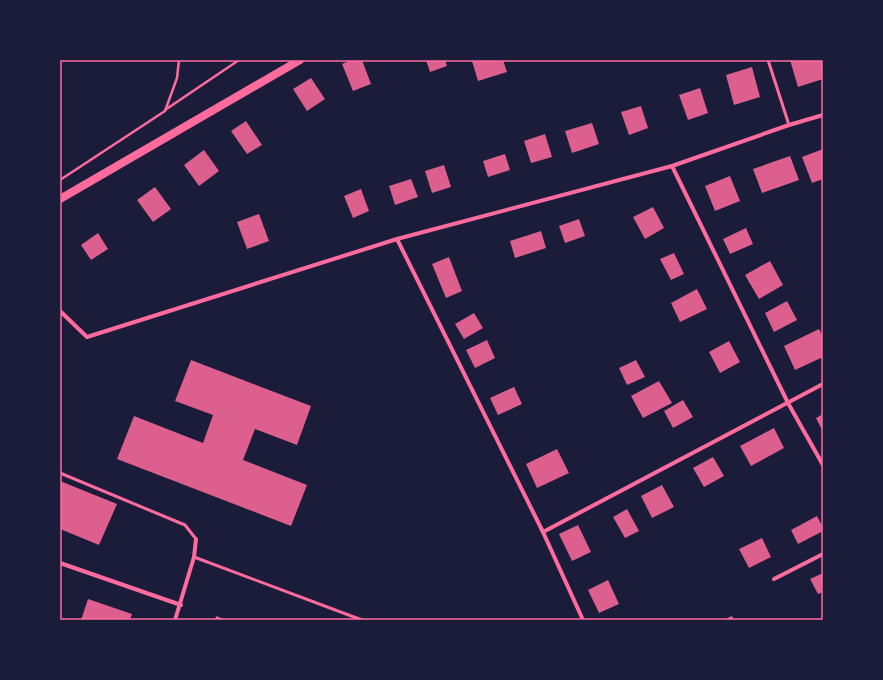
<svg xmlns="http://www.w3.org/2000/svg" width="883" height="680" viewBox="0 0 883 680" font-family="'Fira Sans',sans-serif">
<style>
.building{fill:#dd5f8e}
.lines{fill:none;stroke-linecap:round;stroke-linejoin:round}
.path{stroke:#ff6b9d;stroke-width:2.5}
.service{stroke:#ff6b9d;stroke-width:3}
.minor{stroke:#ff6b9d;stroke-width:4}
.secondary{stroke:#ff6b9d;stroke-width:8}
.neatline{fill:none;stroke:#ff6b9d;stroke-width:1.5}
</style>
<rect width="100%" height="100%" fill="#1b1b3a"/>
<g class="building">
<path d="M351 60H362L371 84 353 91 342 64Z"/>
<path d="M426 60H445L447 66 430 72Z"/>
<path d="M476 60H503L507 72 478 81 472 61Z"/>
<path d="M790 60H823V79L798 87Z"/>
<path d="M752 67 760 97 734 105 726 75Z"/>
<path d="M311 78 325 99 307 111 293 89Z"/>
<path d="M700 88 708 113 688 120 679 95Z"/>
<path d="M641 106 648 128 629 135 621 112Z"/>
<path d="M246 121 262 145 247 154 231 131Z"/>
<path d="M592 123 599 144 572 153 565 131Z"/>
<path d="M545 134 552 157 531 163 524 141Z"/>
<path d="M823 149V179L812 183 802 157Z"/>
<path d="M204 150 219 171 199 186 184 165Z"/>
<path d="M505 154 510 170 488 177 483 161Z"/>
<path d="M790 156 799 180 762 193 753 169Z"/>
<path d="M444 165 451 187 432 193 425 171Z"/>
<path d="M730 176 740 201 715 211 705 186Z"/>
<path d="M411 179 418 197 395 205 389 186Z"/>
<path d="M155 187 171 209 153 222 137 200Z"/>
<path d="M361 189 369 211 353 218 344 196Z"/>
<path d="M653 207 664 228 645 239 633 217Z"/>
<path d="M259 214 269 241 247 249 237 222Z"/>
<path d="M579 219 585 236 565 243 559 226Z"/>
<path d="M746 228 753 244 730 254 723 239Z"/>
<path d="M541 231 546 248 515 258 510 241Z"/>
<path d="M98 233 108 249 91 260 81 245Z"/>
<path d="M674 253 684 274 671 280 660 259Z"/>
<path d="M449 257 462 291 446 298 432 264Z"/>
<path d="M770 261 783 285 759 299 745 275Z"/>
<path d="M697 289 707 309 680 322 671 303Z"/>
<path d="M787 301 797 320 774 332 765 313Z"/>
<path d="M474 313 483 328 464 339 455 324Z"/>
<path d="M819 329 823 337V357L795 370 784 346Z"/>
<path d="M487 340 495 358 475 368 466 350Z"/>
<path d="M729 341 740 362 720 373 709 352Z"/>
<path d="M191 360 311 406 297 445 255 429 243 460 307 485 291 526 117 459 134 416 203 443 213 415 175 401Z"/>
<path d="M636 360 645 377 627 385 619 368Z"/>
<path d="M659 381 672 403 643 418 631 396Z"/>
<path d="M514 387 522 404 498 415 490 398Z"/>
<path d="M683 400 693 417 673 428 664 411Z"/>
<path d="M823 414V432L816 418Z"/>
<path d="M774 428 784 448 751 466 740 446Z"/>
<path d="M557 449 569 473 537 488 526 464Z"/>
<path d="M713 457 724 476 704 487 693 468Z"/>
<path d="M60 481 117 504 99 545 60 529Z"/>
<path d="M662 485 674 507 652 518 641 496Z"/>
<path d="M627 509 639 531 625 538 613 517Z"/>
<path d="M817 516 823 528V531L798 544 791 530Z"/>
<path d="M578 525 591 552 572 561 559 534Z"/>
<path d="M762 538 771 557 749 568 739 549Z"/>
<path d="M823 573V592L818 594 810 579Z"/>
<path d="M608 580 619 604 599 613 588 590Z"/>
<path d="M88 599 132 614 130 620H81Z"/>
<path d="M216 616 227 620H215Z"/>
<path d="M732 616 734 620H723Z"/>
</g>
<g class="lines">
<g class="path">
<path d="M165 110 239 60"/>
<path d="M60 180 165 111 177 78 179 60"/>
</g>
<g class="service">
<path d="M768 60 789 125"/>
<path d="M60 473 185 525 196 539"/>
<path d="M194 557 362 620"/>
</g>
<g class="minor">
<path d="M672 166 788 403 823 465"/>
<path d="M397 239 543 532 583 620"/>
<path d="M60 311 87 337 397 239 672 166 789 125 823 115"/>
<path d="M543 532 823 384"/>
<path d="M60 563 181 605"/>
<path d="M774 579 823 554"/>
<path d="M175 620 194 557 196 539"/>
</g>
<path class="secondary" d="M60 199 300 60"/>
</g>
<rect width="883" height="680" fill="none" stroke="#1b1b3a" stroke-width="122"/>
<rect x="61" y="61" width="761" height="558" class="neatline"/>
</svg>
